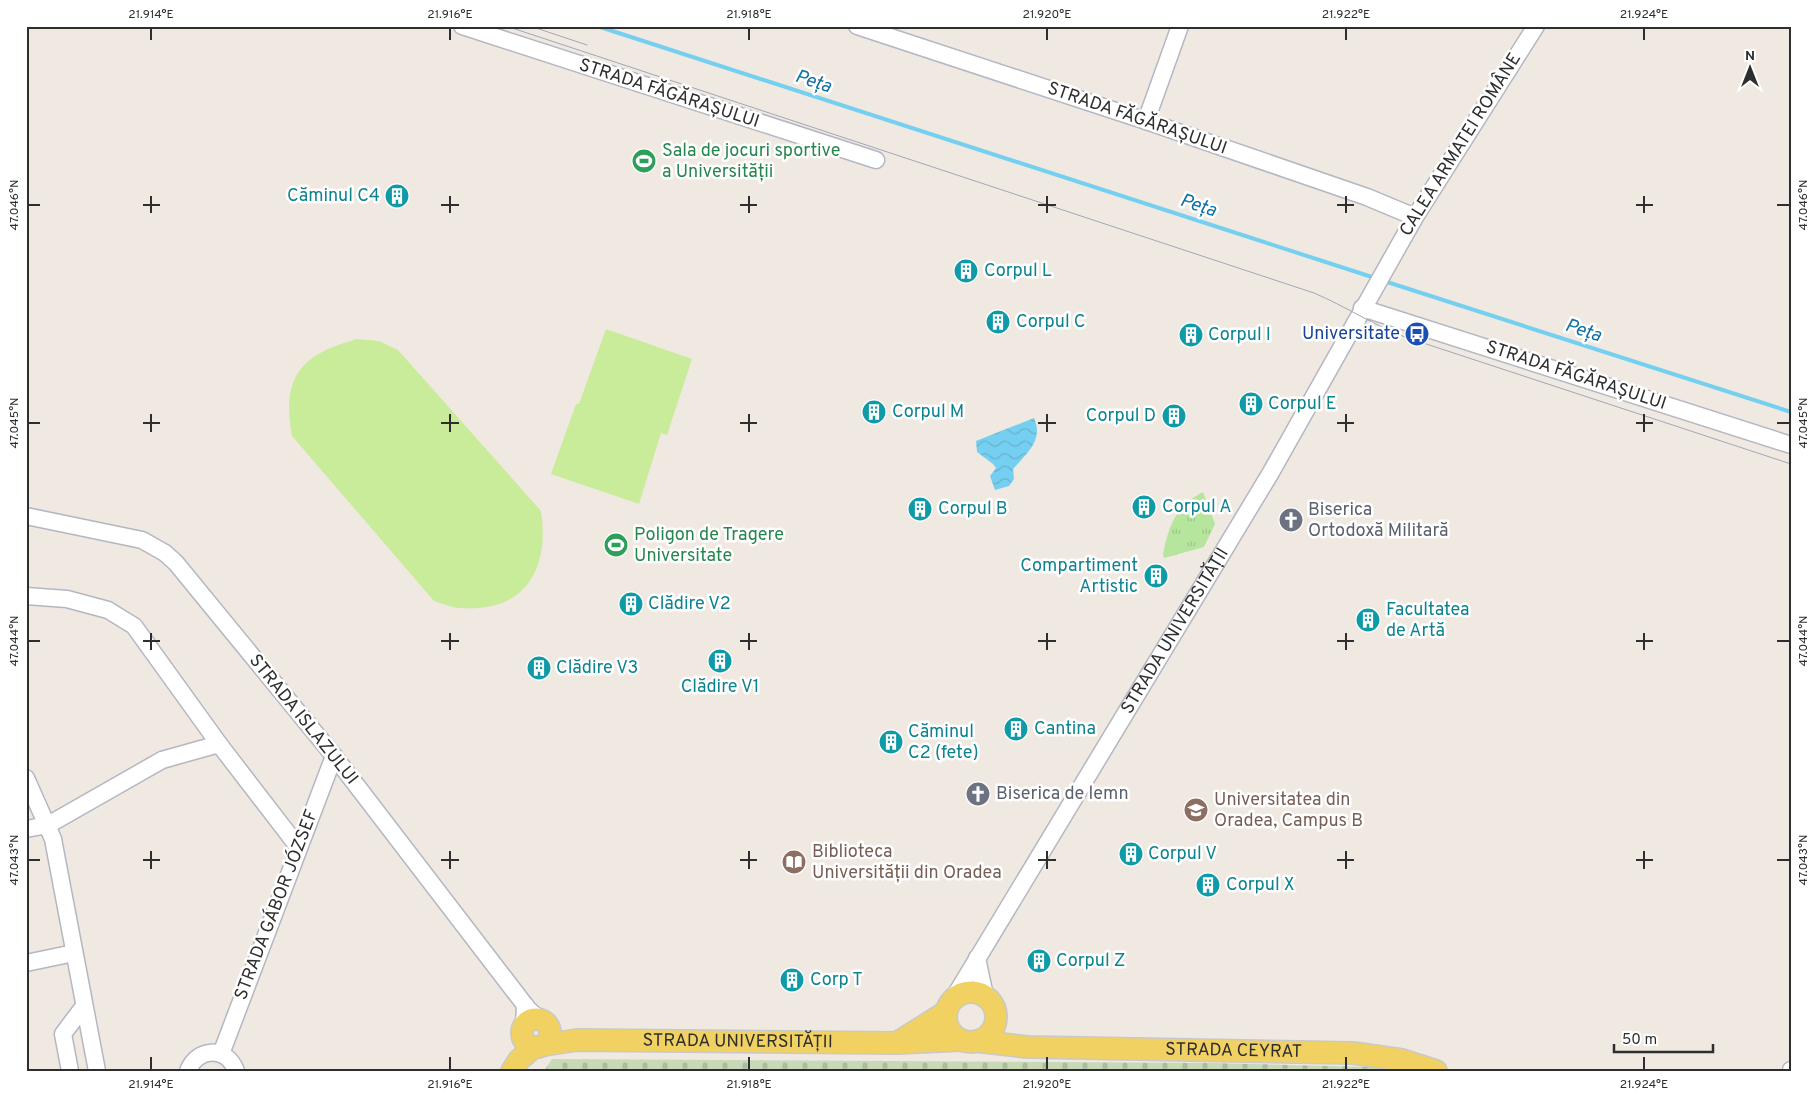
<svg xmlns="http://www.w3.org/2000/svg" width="1817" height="1097" viewBox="0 0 1817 1097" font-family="Overpass,sans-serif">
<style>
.grass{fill:url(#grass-tufts)}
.cemetery{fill:url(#cemetery-stones)}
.pitch{fill:#c9ec9a}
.water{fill:url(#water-waves)}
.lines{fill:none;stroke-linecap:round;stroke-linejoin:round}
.stream{stroke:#75cff0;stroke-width:4}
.minor-casing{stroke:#b4b7c1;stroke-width:19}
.major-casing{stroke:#c9c9c9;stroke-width:24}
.minor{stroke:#fff;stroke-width:16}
.major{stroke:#f2d163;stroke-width:21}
.tram{stroke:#a3a6b8;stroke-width:1}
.ticks{fill:none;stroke:#2e2e2e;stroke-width:2}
.labels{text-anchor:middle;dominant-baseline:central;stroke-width:5;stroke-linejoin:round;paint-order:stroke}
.street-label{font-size:18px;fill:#2e2e2e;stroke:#fff}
.leisure-label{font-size:18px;fill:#27864d;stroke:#fff;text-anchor:start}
.culture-label{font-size:18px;fill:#0d838f;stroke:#fff;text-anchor:start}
.transit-label{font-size:18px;fill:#164399;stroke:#fff;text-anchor:end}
.worship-label{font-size:18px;fill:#5b616d;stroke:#fff;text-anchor:start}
.education-label{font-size:18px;fill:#785e54;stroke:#fff;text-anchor:start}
.water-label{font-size:19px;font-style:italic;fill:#0d6fa3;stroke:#fff}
.neatline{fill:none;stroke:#2e2e2e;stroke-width:2}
.ticks-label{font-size:12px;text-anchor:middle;fill:#2e2e2e}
</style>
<defs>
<pattern id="grass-tufts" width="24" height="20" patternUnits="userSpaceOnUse" patternTransform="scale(1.25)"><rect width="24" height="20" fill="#b6e59e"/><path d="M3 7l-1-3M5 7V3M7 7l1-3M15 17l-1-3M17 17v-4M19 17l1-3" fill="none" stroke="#9dc588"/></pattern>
<pattern id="cemetery-stones" width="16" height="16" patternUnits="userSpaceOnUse" patternTransform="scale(1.25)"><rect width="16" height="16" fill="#c8d9b8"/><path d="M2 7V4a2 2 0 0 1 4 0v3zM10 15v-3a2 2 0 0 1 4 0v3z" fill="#acbb9e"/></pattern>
<pattern id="water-waves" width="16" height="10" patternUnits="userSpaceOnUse" patternTransform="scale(1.25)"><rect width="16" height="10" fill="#75cff0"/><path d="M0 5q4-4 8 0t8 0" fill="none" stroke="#66b2ce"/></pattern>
</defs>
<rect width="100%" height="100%" fill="#efe9e1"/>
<path class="grass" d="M1203 492 1215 524 1204 547 1164 558 1163 554C1169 525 1175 507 1203 492Z"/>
<path class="cemetery" d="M552 1059 1211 1063 1410 1068 1418 1071H544Z"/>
<g class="pitch">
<path d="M606 329 692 359 667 435 661 433 639 504 551 474 576 404H579Z"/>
<path d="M357 339 379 341 398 350 541 511C550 571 524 613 460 608 451 608 442 603 434 601L292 436C281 377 301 354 357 339Z"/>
</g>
<path class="water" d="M1034 418C1044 440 1027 453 1013 469L1014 479 1009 486 995 490 990 476 996 468 993 464 977 452 976 441Z"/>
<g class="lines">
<g class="stream">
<path d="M597 26 1375 278"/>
<path d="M1384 281 1791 412"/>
</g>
<defs>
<g id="minor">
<path d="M462 26 876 160"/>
<path d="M857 26 1146 121 1367 197 1415 217"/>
<path d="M1146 121 1180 26"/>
<path d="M1362 308 1791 445"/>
<path d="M26 516 142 540 165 553 176 563 334 756 528 1009 540 1020"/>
<path d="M26 596 67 599 108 610 134 626 219 744 299 848"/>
<path d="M26 778 53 839 97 1071"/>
<path d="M26 829 48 825 162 760 219 744"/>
<path d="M977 958 985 996"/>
<path d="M26 963 74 953"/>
<path id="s1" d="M953 999 1270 474 1415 217 1536 26"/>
<path d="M524 1026 525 1005"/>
<path d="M221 1054 334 756"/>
<path d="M70 1071 63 1034 84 1006"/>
<path d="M188 1071C197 1047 227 1046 236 1071"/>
<path d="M1791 1071V1070"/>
</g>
<g id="major">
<circle cx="971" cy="1017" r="25"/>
<circle cx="536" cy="1033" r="14"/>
<path d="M900 1041 946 1012"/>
<path id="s2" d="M976 1041 1027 1047 1353 1053 1402 1060 1436 1071"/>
<path id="s3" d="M544 1045 577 1040 897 1043 961 1040"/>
<path d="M512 1071 519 1060 534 1047"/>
</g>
</defs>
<use href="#minor" class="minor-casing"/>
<use href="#major" class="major-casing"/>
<use href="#minor" class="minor"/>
<use href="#major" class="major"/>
<g class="tram">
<path d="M506 26 1314 293C1345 306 1373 325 1405 337L1791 464"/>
<path d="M530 26 587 45"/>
</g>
</g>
<path class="ticks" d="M151 28V40M450 28V40M749 28V40M1047 28V40M1346 28V40M1644 28V40M151 196V213M450 196V213M749 196V213M1047 196V213M1346 196V213M1644 196V213M28 205H40M143 205H160M441 205H459M740 205H757M1038 205H1056M1337 205H1354M1636 205H1653M1777 205H1790M151 414V432M450 414V432M749 414V432M1047 414V432M1346 414V432M1644 414V432M28 423H40M143 423H160M441 423H459M740 423H757M1038 423H1056M1337 423H1354M1636 423H1653M1777 423H1790M151 633V650M450 633V650M749 633V650M1047 633V650M1346 633V650M1644 633V650M28 641H40M143 641H160M441 641H459M740 641H757M1038 641H1056M1337 641H1354M1636 641H1653M1777 641H1790M151 851V869M450 851V869M749 851V869M1047 851V869M1346 851V869M1644 851V869M28 860H40M143 860H160M441 860H459M740 860H757M1038 860H1056M1337 860H1354M1636 860H1653M1777 860H1790M151 1057V1070M450 1057V1070M749 1057V1070M1047 1057V1070M1346 1057V1070M1644 1057V1070"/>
<defs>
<symbol id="stadium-disc" viewBox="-11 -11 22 22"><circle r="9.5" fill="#2e9e5b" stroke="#fff"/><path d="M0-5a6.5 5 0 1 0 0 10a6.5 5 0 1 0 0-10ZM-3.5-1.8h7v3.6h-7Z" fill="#fff"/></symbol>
<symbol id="building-disc" viewBox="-11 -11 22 22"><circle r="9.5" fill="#0f9aa8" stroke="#fff"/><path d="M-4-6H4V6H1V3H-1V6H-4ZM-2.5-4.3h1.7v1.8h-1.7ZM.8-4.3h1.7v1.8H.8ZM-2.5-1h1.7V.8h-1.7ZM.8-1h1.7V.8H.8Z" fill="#fff"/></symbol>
<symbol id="bus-disc" viewBox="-11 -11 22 22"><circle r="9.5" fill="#1a4fb4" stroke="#fff"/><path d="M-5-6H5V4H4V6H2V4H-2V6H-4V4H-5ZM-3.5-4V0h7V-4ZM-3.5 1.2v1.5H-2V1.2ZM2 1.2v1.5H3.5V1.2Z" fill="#fff"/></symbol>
<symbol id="church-disc" viewBox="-11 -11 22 22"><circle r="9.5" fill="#6b7280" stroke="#fff"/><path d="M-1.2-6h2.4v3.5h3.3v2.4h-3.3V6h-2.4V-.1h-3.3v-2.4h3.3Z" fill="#fff"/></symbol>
<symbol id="university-disc" viewBox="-11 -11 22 22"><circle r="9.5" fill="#8d6e63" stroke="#fff"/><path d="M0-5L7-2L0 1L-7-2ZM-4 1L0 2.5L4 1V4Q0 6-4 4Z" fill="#fff"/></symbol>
<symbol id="library-disc" viewBox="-11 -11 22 22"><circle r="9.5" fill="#8d6e63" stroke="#fff"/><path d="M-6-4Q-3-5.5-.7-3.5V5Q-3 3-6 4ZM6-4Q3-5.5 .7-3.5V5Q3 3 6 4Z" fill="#fff"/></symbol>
</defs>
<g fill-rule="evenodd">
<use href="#stadium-disc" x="630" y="147" width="28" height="28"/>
<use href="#building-disc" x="383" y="182" width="28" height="28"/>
<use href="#building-disc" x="952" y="257" width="28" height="28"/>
<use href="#building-disc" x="984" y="308" width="28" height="28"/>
<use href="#bus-disc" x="1403" y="320" width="28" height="28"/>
<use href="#building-disc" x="1177" y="321" width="28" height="28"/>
<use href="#building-disc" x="1237" y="390" width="28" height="28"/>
<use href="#building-disc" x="860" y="398" width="28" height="28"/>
<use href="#building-disc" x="1160" y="402" width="28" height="28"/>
<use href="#building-disc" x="1130" y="493" width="28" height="28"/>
<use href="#building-disc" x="906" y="495" width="28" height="28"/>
<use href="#church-disc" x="1277" y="506" width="28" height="28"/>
<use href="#stadium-disc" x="602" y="531" width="28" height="28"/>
<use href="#building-disc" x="1142" y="562" width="28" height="28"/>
<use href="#building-disc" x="617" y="590" width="28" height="28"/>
<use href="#building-disc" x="1354" y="606" width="28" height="28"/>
<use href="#building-disc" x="706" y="647" width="28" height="28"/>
<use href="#building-disc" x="525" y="654" width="28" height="28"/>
<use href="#building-disc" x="1002" y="715" width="28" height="28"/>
<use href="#building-disc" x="877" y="728" width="28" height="28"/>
<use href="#church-disc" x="964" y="780" width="28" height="28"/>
<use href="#university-disc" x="1182" y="796" width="28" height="28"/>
<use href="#building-disc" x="1117" y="840" width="28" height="28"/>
<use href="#library-disc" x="780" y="848" width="28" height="28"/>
<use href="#building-disc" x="1194" y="871" width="28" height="28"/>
<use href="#building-disc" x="1025" y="947" width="28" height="28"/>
<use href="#building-disc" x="778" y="966" width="28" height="28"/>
</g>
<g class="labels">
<g class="street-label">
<text transform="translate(669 94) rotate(18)">STRADA FĂGĂRAȘULUI</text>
<text transform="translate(1137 119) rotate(19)">STRADA FĂGĂRAȘULUI</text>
<text transform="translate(1461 145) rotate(-58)">CALEA ARMATEI ROMÂNE</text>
<text transform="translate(1576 376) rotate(18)">STRADA FĂGĂRAȘULUI</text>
<text stroke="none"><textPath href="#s1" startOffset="430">STRADA UNIVERSITĂȚII</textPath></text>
<text transform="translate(303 720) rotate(51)">STRADA ISLAZULUI</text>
<text transform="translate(277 905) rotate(-69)">STRADA GÁBOR JÓZSEF</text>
<text stroke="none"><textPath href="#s3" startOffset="194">STRADA UNIVERSITĂȚII</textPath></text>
<text stroke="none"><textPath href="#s2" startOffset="258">STRADA CEYRAT</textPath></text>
</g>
<g class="leisure-label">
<text x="662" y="151">Sala de jocuri sportive<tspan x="662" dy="21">a Universității</tspan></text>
<text x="634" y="535">Poligon de Tragere<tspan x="634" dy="21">Universitate</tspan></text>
</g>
<g class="culture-label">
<text x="380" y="196" text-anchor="end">Căminul C4</text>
<text x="984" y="271">Corpul L</text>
<text x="1016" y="322">Corpul C</text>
<text x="1208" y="335">Corpul I</text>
<text x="1268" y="404">Corpul E</text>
<text x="892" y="412">Corpul M</text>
<text x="1156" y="416" text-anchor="end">Corpul D</text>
<text x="1162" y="507">Corpul A</text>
<text x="938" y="509">Corpul B</text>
<text x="1138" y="566" text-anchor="end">Compartiment<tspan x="1138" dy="21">Artistic</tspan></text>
<text x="648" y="604">Clădire V2</text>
<text x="1386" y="610">Facultatea<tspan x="1386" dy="21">de Artă</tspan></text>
<text x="556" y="668">Clădire V3</text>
<text x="720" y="687" text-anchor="middle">Clădire V1</text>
<text x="1034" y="729">Cantina</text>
<text x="908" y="732">Căminul<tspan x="908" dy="21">C2 (fete)</tspan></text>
<text x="1148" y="854">Corpul V</text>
<text x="1226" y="885">Corpul X</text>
<text x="1056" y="961">Corpul Z</text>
<text x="810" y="980">Corp T</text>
</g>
<g class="transit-label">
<text x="1400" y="334">Universitate</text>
</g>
<g class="worship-label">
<text x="1308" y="510">Biserica<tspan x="1308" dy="21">Ortodoxă Militară</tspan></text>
<text x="996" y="794">Biserica de lemn</text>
</g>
<g class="education-label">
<text x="1214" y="800">Universitatea din<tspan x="1214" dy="21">Oradea, Campus B</tspan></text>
<text x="812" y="852">Biblioteca<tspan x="812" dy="21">Universității din Oradea</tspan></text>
</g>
<g class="water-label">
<text transform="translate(813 82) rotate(18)">Peța</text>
<text transform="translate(1198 206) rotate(18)">Peța</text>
<text transform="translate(1583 331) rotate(18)">Peța</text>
</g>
</g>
<rect width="1817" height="1097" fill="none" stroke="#ffffff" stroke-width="55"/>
<g transform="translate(1750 68)" stroke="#ffffff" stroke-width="4" paint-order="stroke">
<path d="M0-4L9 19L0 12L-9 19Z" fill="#2e2e2e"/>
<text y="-8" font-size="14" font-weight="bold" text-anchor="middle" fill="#2e2e2e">N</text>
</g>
<path d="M1614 1044v8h99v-8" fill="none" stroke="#2e2e2e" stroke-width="2.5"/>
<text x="1622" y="1044" font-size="15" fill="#2e2e2e" stroke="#ffffff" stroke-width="4" paint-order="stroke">50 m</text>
<rect x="28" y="28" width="1762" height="1042" class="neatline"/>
<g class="ticks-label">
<text x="151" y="18">21.914°E</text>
<text x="450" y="18">21.916°E</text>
<text x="749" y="18">21.918°E</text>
<text x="1047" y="18">21.920°E</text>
<text x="1346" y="18">21.922°E</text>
<text x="1644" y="18">21.924°E</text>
<text transform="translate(14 205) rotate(-90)" y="4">47.046°N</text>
<text transform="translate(1803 205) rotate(-90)" y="4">47.046°N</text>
<text transform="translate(14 423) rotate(-90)" y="4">47.045°N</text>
<text transform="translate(1803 423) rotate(-90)" y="4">47.045°N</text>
<text transform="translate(14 641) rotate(-90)" y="4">47.044°N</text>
<text transform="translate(1803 641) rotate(-90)" y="4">47.044°N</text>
<text transform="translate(14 860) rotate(-90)" y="4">47.043°N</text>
<text transform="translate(1803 860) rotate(-90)" y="4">47.043°N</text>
<text x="151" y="1088">21.914°E</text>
<text x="450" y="1088">21.916°E</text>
<text x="749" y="1088">21.918°E</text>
<text x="1047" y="1088">21.920°E</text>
<text x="1346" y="1088">21.922°E</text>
<text x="1644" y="1088">21.924°E</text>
</g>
</svg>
